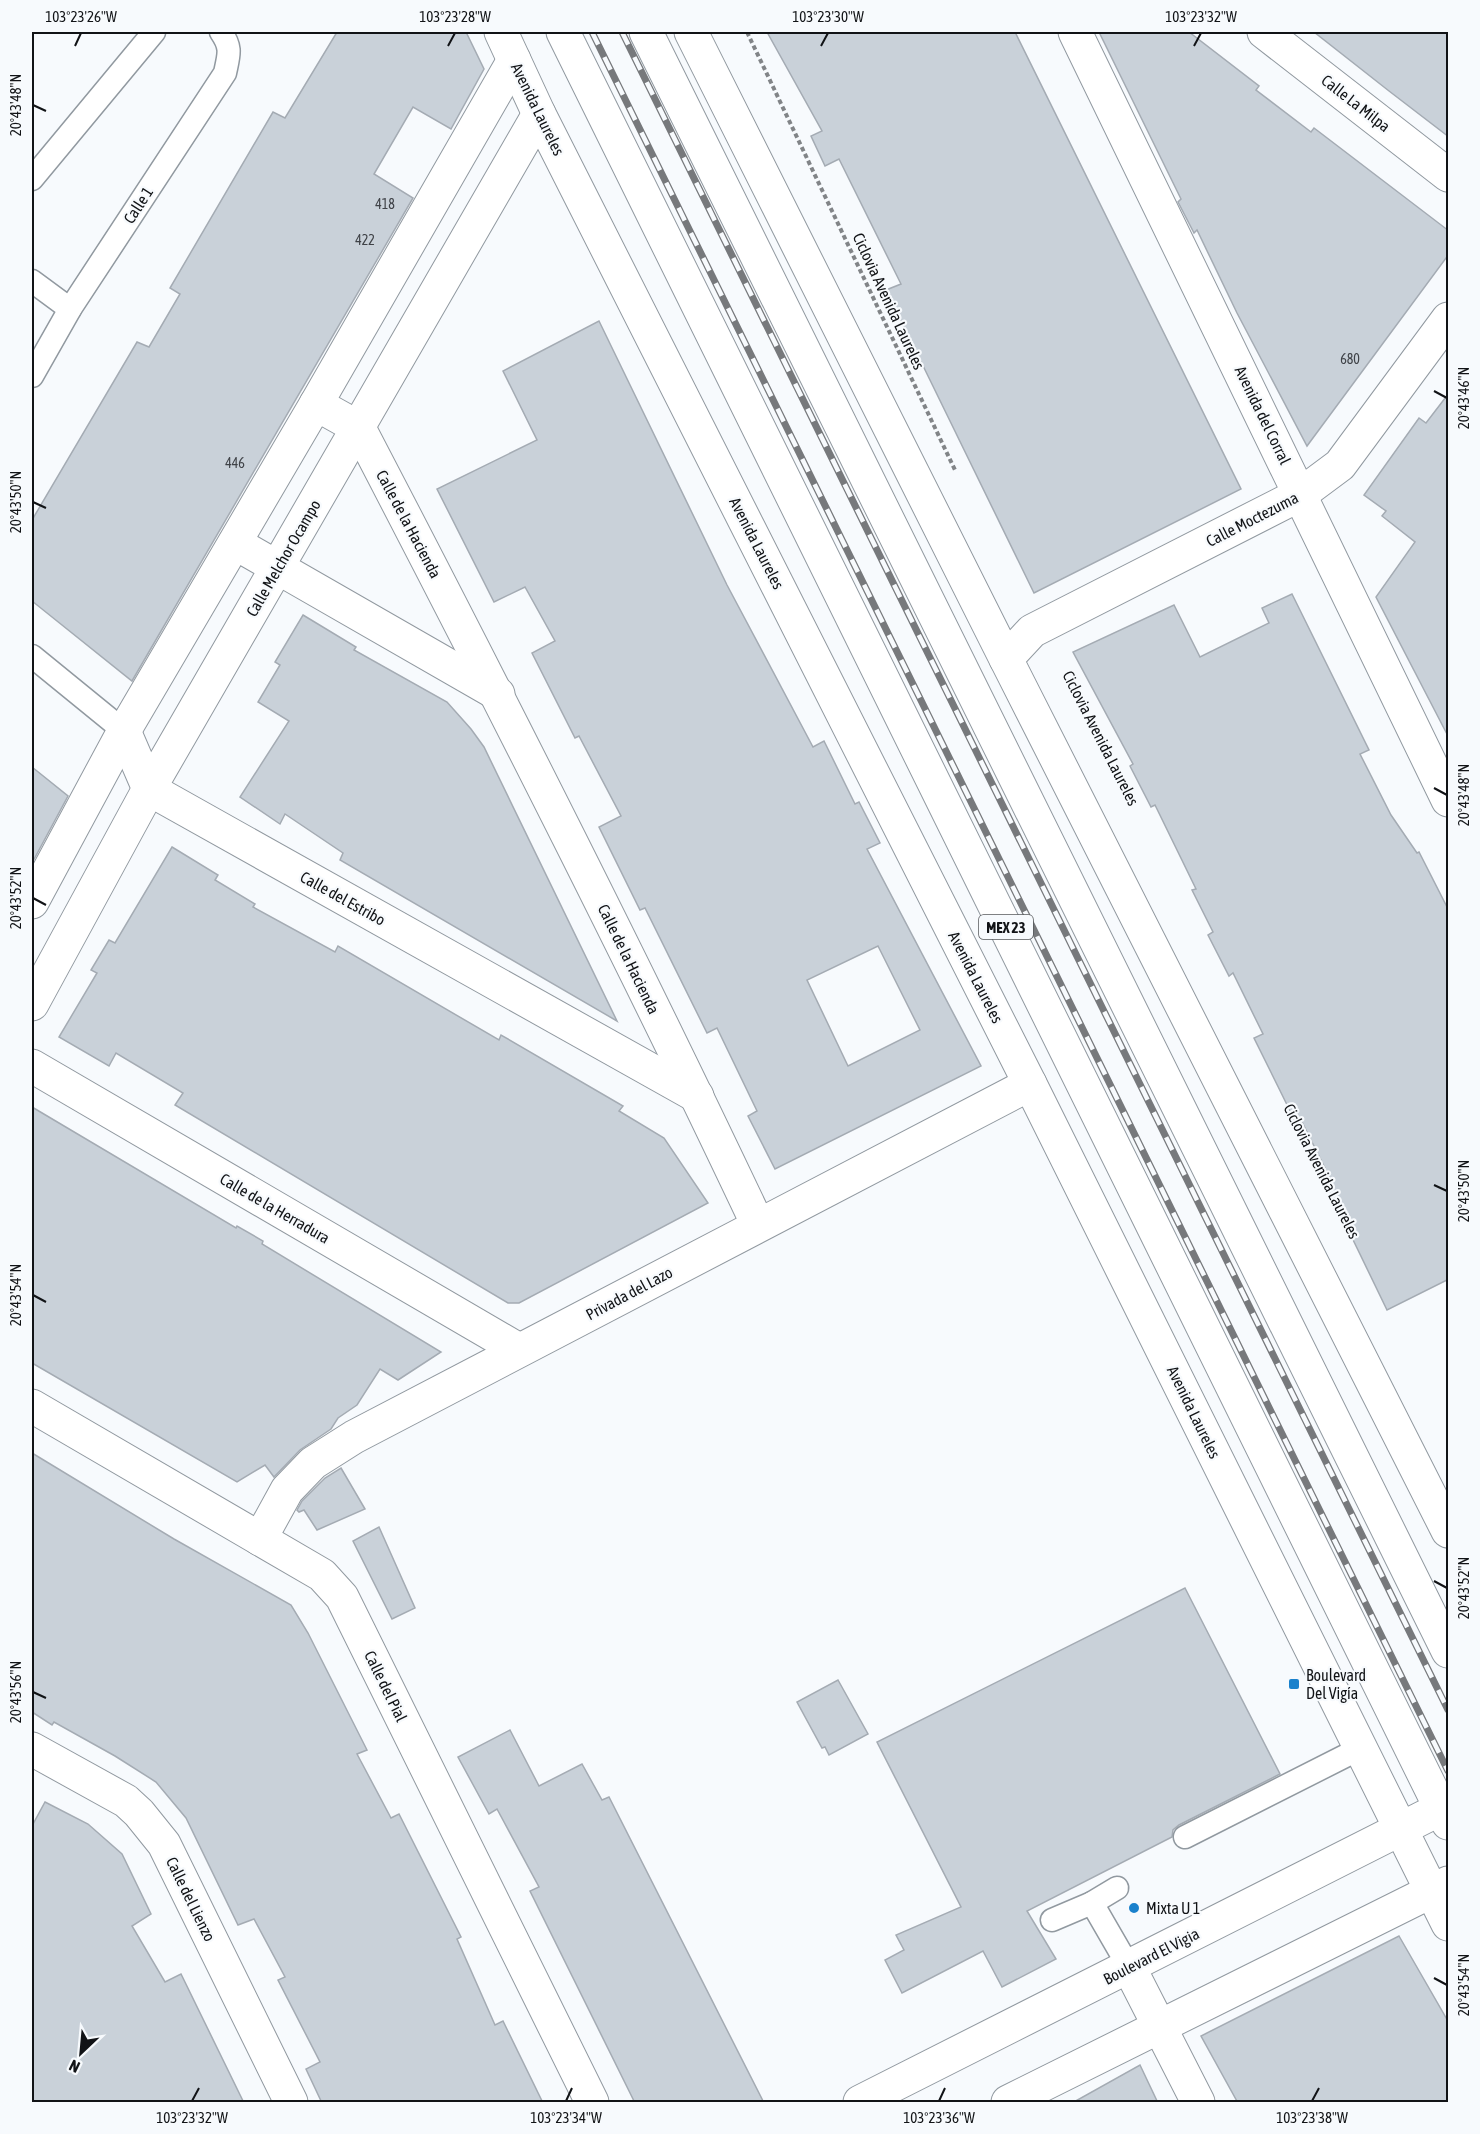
<svg xmlns="http://www.w3.org/2000/svg" width="1480" height="2134" viewBox="0 0 1480 2134" font-family="'Asap Condensed',sans-serif">
<style>
.building{fill:#c9d1d9;stroke:#a4abb3;stroke-width:1.5;fill-rule:evenodd}
.lines{fill:none;stroke-linecap:round;stroke-linejoin:round}
.service-casing{stroke:#9199a0;stroke-width:25}
.minor-casing{stroke:#9199a0;stroke-width:35}
.secondary-casing{stroke:#9199a0;stroke-width:35}
.primary-casing{stroke:#9199a0;stroke-width:35}
.path{stroke:#818487;stroke-width:4;stroke-dasharray:4.5 3;stroke-linecap:butt}
.service{stroke:#fff;stroke-width:22}
.minor{stroke:#fff;stroke-width:33}
.secondary{stroke:#fff;stroke-width:33}
.primary{stroke:#fff;stroke-width:33}
.rail-casing{stroke:#77797c;stroke-width:7}
.rail{stroke:#f7fafd;stroke-width:4.5;stroke-dasharray:14;stroke-linecap:butt}
.ticks{fill:none;stroke:#111316;stroke-width:2}
.poi-dot{fill:#1a81cc;stroke:#f7fafd;stroke-width:2}
.labels{text-anchor:middle;dominant-baseline:central;stroke-width:4.5;stroke-linejoin:round;paint-order:stroke}
.number-label{font-size:14px;fill:#3f4247}
.shield{fill:#f7fafd;stroke:#56585b;stroke-width:1.5}
.shield-label{font-size:15px;font-weight:bold;fill:#111316}
.street-label{font-size:16px;fill:#111316;stroke:#f7fafd}
.poi-label{font-size:16px;fill:#111316;stroke:#f7fafd;text-anchor:start}
.neatline{fill:none;stroke:#111316;stroke-width:2}
.ticks-label{font-size:15px;text-anchor:middle;fill:#111316}
</style>
<rect width="100%" height="100%" fill="#f7fafd"/>
<g class="building">
<path d="M337 32H466L484 69 451 129 413 107 374 174 413 198 132 681 32 601V520L137 342 149 347 180 294 170 288 273 112 285 118Z"/>
<path d="M767 32H1015L1241 489 1034 593 886 290 901 284 839 159 825 166 811 136 822 131Z"/>
<path d="M1099 32H1189L1259 86 1256 90 1311 132 1314 128 1449 231V254L1307 446 1237 313 1197 230 1194 233 1178 202 1181 199Z"/>
<path d="M1314 32H1449V137L1389 91Z"/>
<path d="M599 321 727 585 813 747 824 741 855 804 859 802 880 843 867 849 981 1066 775 1169 748 1116 757 1111 717 1028 707 1033 645 908 640 910 599 827 621 816 579 736 575 738 532 653 555 641 525 587 494 602 437 489 537 440 503 371ZM878 946 920 1030 848 1066 807 980Z"/>
<path d="M1449 393V738L1376 597 1415 542 1382 516 1386 511 1364 495 1419 418 1426 423Z"/>
<path d="M1292 594 1369 750 1360 754 1391 815 1417 853 1419 852 1449 911V1279L1387 1310 1327 1186 1332 1182 1301 1120 1296 1123 1254 1038 1263 1034 1233 973 1229 976 1208 935 1213 932 1192 890 1196 889 1155 805 1151 807 1130 766 1133 764 1073 652 1174 605 1200 657 1269 623 1262 608Z"/>
<path d="M303 615 356 647 354 650 447 702 471 729 484 747 617 1021 340 860 343 853 285 814 280 824 240 797 289 721 258 702 280 665 275 662Z"/>
<path d="M32 767 68 796 32 863Z"/>
<path d="M172 847 218 875 215 880 255 904 253 907 335 952 338 946 499 1040 501 1035 623 1106 619 1111 664 1138 708 1203 519 1303H508L175 1105 183 1093 116 1053 109 1066 59 1037 97 973 91 970 109 940 115 943Z"/>
<path d="M32 1107 236 1228 237 1226 263 1241 262 1244 441 1352 398 1380 380 1369 357 1405 338 1418 331 1429 300 1450 274 1477 265 1465 237 1482 32 1363Z"/>
<path d="M32 1453 174 1539 291 1605 308 1633 367 1750 357 1754 391 1818 399 1814 461 1937 457 1939 495 2025 503 2021 543 2103H322L306 2069 320 2062 278 1980 285 1977 254 1919 238 1925 186 1818 156 1782 115 1756 54 1722 52 1725 32 1712Z"/>
<path d="M341 1468 365 1509 317 1530 304 1510 299 1512 297 1510 302 1501 325 1478Z"/>
<path d="M379 1527 415 1608 392 1619 353 1541Z"/>
<path d="M1185 1588 1280 1774 1179 1825 1173 1830 1172 1837 1027 1911 1056 1959 1002 1987 983 1951 902 1993 885 1960 904 1950 896 1935 961 1907 877 1742Z"/>
<path d="M838 1680 868 1734 829 1755 825 1747 822 1748 797 1702Z"/>
<path d="M510 1730 539 1786 582 1764 602 1800 609 1797 764 2103H635L530 1891 539 1887 497 1809 489 1814 458 1757Z"/>
<path d="M45 1802 88 1824 122 1854 151 1914 132 1926 165 1982 181 1974 244 2103H32V1826Z"/>
<path d="M1399 1936 1449 2023V2103H1238L1201 2036Z"/>
<path d="M1140 2065 1158 2103H1072Z"/>
</g>
<g class="lines">
<defs>
<g id="service">
<path d="M32 179 154 32"/>
<path d="M32 281 70 309"/>
<path d="M32 376 70 309 225 73C229 54 232 48 221 32"/>
<path d="M32 656 124 731"/>
<path d="M1185 1837 1361 1748"/>
<path d="M1117 1888 1092 1903 1129 1967"/>
<path d="M1052 1920 1092 1903"/>
</g>
<g id="minor">
<path d="M1075 32 1448 800"/>
<path d="M1264 32 1448 175"/>
<path d="M316 404 359 428C496 691 631 956 758 1225"/>
<path d="M235 543 498 694"/>
<path d="M1006 659 1032 631 1301 494 1340 465 1448 319"/>
<path d="M124 731 149 789 697 1096"/>
<path d="M32 902 124 731 316 404 514 60"/>
<path d="M32 1004 149 789 539 114"/>
<path d="M32 1066 519 1350"/>
<path d="M32 1406 322 1575 342 1597 592 2102"/>
<path d="M260 1539 287 1490 313 1463 354 1437 1030 1084"/>
<path d="M32 1749 126 1801 139 1813 164 1844 291 2102"/>
<path d="M1129 1967 1198 2102"/>
<path d="M860 2102 1448 1805"/>
<path d="M1008 2102 1448 1883"/>
</g>
<g id="secondary">
<path d="M501 32 539 114 1030 1084 1448 1924"/>
<path d="M691 32 1006 659 1448 1531"/>
</g>
<g id="primary">
<path d="M563 32 1448 1823"/>
<path d="M646 32 1448 1651"/>
</g>
</defs>
<use href="#service" class="service-casing"/>
<use href="#minor" class="minor-casing"/>
<use href="#secondary" class="secondary-casing"/>
<use href="#primary" class="primary-casing"/>
<path class="path" d="M747 32 955 470"/>
<use href="#service" class="service"/>
<use href="#minor" class="minor"/>
<use href="#secondary" class="secondary"/>
<use href="#primary" class="primary"/>
<defs>
<g id="rail">
<path d="M592 32 1448 1771"/>
<path d="M622 32 1448 1710"/>
</g>
</defs>
<use href="#rail" class="rail-casing"/>
<use href="#rail" class="rail"/>
</g>
<path class="ticks" d="M75 46 81 33M448 46 455 33M821 46 828 33M1194 46 1201 33M33 105 46 111M1434 391 1447 398M33 502 46 508M1434 788 1447 795M33 898 46 905M1434 1185 1447 1191M33 1295 46 1302M1434 1581 1447 1588M33 1692 46 1698M1434 1978 1447 1985M192 2101 199 2088M566 2101 572 2088M939 2101 945 2088M1312 2101 1319 2088"/>
<g class="poi-dot">
<rect x="1288" y="1678" width="12" height="12" rx="3"/>
<circle cx="1134" cy="1908" r="6"/>
</g>
<g class="labels">
<g class="number-label">
<text x="385" y="204">418</text>
<text x="365" y="240">422</text>
<text x="1350" y="359">680</text>
<text x="235" y="463">446</text>
</g>
<rect class="shield" x="979" y="915" width="54" height="24" rx="4.5"/>
<g class="shield-label">
<text x="1006" y="927">MEX 23</text>
</g>
<g class="street-label">
<text transform="translate(1356 103) rotate(38)">Calle La Milpa</text>
<text transform="translate(538 109) rotate(64)">Avenida Laureles</text>
<text transform="translate(138 205) rotate(-57)">Calle 1</text>
<text transform="translate(889 301) rotate(65)">Ciclovia Avenida Laureles</text>
<text transform="translate(1263 415) rotate(64)">Avenida del Corral</text>
<text transform="translate(1252 519) rotate(-27)">Calle Moctezuma</text>
<text transform="translate(409 524) rotate(62)">Calle de la Hacienda</text>
<text transform="translate(757 543) rotate(63)">Avenida Laureles</text>
<text transform="translate(283 558) rotate(-60)">Calle Melchor Ocampo</text>
<text transform="translate(1101 738) rotate(63)">Ciclovia Avenida Laureles</text>
<text transform="translate(343 898) rotate(29)">Calle del Estribo</text>
<text transform="translate(629 959) rotate(64)">Calle de la Hacienda</text>
<text transform="translate(976 977) rotate(63)">Avenida Laureles</text>
<text transform="translate(1322 1171) rotate(63)">Ciclovia Avenida Laureles</text>
<text transform="translate(275 1208) rotate(30)">Calle de la Herradura</text>
<text transform="translate(629 1293) rotate(-28)">Privada del Lazo</text>
<text transform="translate(1194 1412) rotate(64)">Avenida Laureles</text>
<text transform="translate(386 1686) rotate(64)">Calle del Pial</text>
<text transform="translate(191 1899) rotate(64)">Calle del Lienzo</text>
<text transform="translate(1151 1956) rotate(-27)">Boulevard El Vigia</text>
</g>
<g class="poi-label">
<text x="1306" y="1675">Boulevard<tspan x="1306" dy="18">Del Vigía</tspan></text>
<text x="1146" y="1908">Mixta U 1</text>
</g>
</g>
<rect width="1480" height="2134" fill="none" stroke="#f7fafd" stroke-width="66"/>
<g transform="translate(81 2053) rotate(206)" stroke="#f7fafd" stroke-width="4.5" paint-order="stroke">
<path d="M0-4.5L10 22L0 15L-10 22Z" fill="#111316"/>
<text y="-9" font-size="16" font-weight="bold" text-anchor="middle" fill="#111316">N</text>
</g>
<rect x="33" y="33" width="1414" height="2068" class="neatline"/>
<g class="ticks-label">
<text x="81" y="22">103°23'26"W</text>
<text x="455" y="22">103°23'28"W</text>
<text x="828" y="22">103°23'30"W</text>
<text x="1201" y="22">103°23'32"W</text>
<text transform="translate(16 105) rotate(-90)" y="5">20°43'48"N</text>
<text transform="translate(1464 398) rotate(-90)" y="5">20°43'46"N</text>
<text transform="translate(16 502) rotate(-90)" y="5">20°43'50"N</text>
<text transform="translate(1464 795) rotate(-90)" y="5">20°43'48"N</text>
<text transform="translate(16 898) rotate(-90)" y="5">20°43'52"N</text>
<text transform="translate(1464 1191) rotate(-90)" y="5">20°43'50"N</text>
<text transform="translate(16 1295) rotate(-90)" y="5">20°43'54"N</text>
<text transform="translate(1464 1588) rotate(-90)" y="5">20°43'52"N</text>
<text transform="translate(16 1692) rotate(-90)" y="5">20°43'56"N</text>
<text transform="translate(1464 1985) rotate(-90)" y="5">20°43'54"N</text>
<text x="192" y="2123">103°23'32"W</text>
<text x="566" y="2123">103°23'34"W</text>
<text x="939" y="2123">103°23'36"W</text>
<text x="1312" y="2123">103°23'38"W</text>
</g>
</svg>
